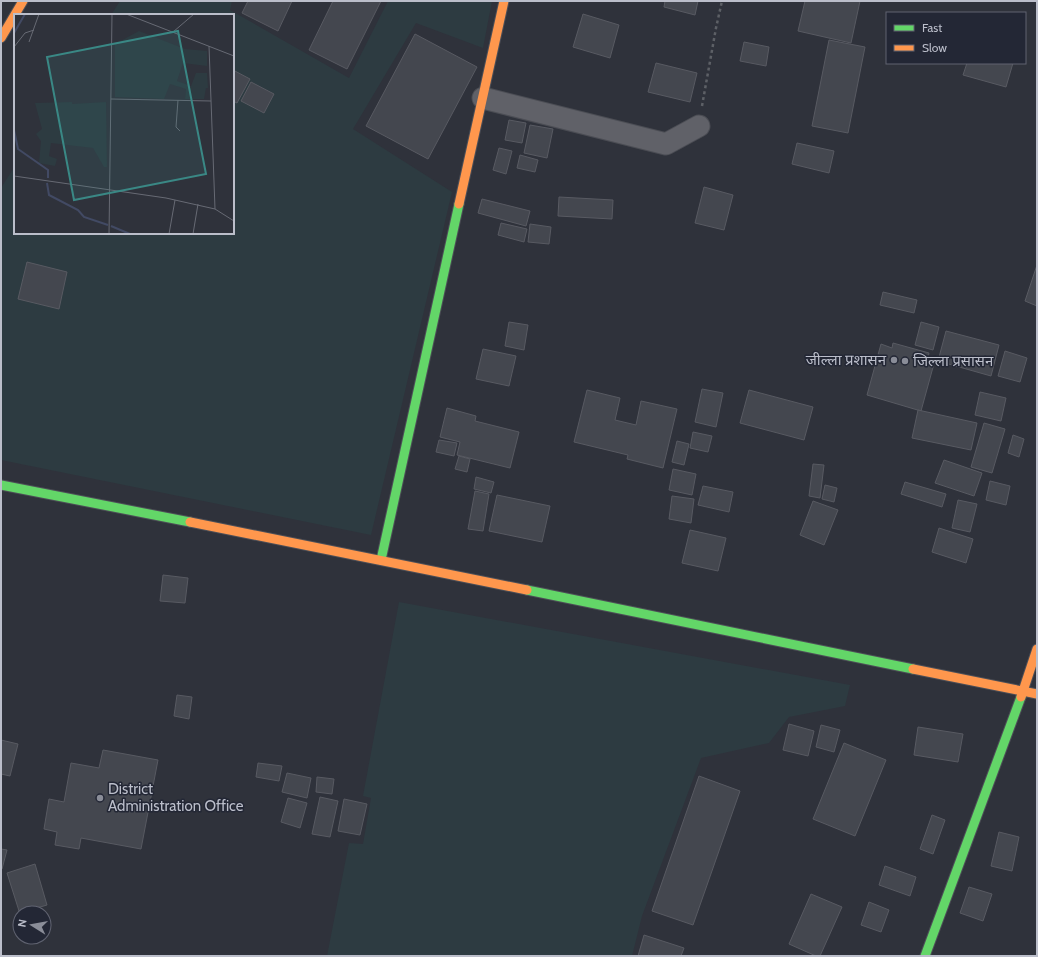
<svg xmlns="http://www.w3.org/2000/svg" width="1038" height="957" viewBox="0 0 1038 957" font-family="Cabin,'Noto Sans Devanagari',sans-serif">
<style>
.green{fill:#2d3b41}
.building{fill:#44474f;stroke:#585a62}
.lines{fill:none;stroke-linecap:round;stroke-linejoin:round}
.street-casing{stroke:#4b4d54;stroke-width:23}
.fast-casing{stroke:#4d4f57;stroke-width:11}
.slow-casing{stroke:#4d4f57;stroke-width:11}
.path{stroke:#5d6066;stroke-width:2.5;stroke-dasharray:3 3;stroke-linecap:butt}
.street{stroke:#606168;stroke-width:21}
.fast{stroke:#63d668;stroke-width:9}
.slow{stroke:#ff974d;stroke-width:9}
.poi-dot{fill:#8a8d98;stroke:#232735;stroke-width:1.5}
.labels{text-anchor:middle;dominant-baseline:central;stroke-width:3;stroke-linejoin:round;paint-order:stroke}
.poi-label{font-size:15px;fill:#bbbeca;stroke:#232735;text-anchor:start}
.inset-river{fill:none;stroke:#424a64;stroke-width:2}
.inset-road{fill:none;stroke:#676a74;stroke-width:1}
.view{fill:#3a8885;fill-opacity:0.15;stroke:#3a8885;stroke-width:2}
.inset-edge{fill:none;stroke:#bbbeca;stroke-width:2}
</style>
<rect width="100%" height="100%" fill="#2f323b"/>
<g class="green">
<path d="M120 1H232L230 10 349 78 388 1H492L483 48 416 23 353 129 452 192 371 535 1 460V188L15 166V233H233V15H111Z"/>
<path d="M399 602 850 685 845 706 789 717 769 743 701 758 642 916 632 956H327L349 843 363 844 371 798 363 796Z"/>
</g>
<g class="building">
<path d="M248 1H292L278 31 242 13Z"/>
<path d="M333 1H381L347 69 309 50Z"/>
<path d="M665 1H698L695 15 664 7Z"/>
<path d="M805 1H860L851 43 798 31Z"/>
<path d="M583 14 619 25 610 58 573 47Z"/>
<path d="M415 34 477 67 428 159 366 126Z"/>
<path d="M829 40 865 47 848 133 812 126Z"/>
<path d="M744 42 769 47 766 66 740 61Z"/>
<path d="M656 63 697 73 690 102 648 92Z"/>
<path d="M967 63H1013L1006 87 963 75Z"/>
<path d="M233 70 250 79 237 103 233 101Z"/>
<path d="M251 82 274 94 264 113 241 101Z"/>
<path d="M509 120 526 123 522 143 505 140Z"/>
<path d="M530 125 553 129 547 158 524 153Z"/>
<path d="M797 143 834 151 829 173 792 164Z"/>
<path d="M499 148 512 151 506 174 493 170Z"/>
<path d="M520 155 538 160 535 172 517 168Z"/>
<path d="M704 187 733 195 724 230 695 223Z"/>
<path d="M559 197 613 200 612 219 558 216Z"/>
<path d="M482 199 530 211 526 226 478 213Z"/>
<path d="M501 223 527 229 524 242 498 235Z"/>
<path d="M530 224 551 227 549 244 528 242Z"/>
<path d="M27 262 67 272 59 309 18 299Z"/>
<path d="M1037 265V306L1025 301Z"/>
<path d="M883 292 917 300 914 313 880 305Z"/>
<path d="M509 322 528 325 524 350 505 346Z"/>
<path d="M921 322 939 327 933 350 915 345Z"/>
<path d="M946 331 999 345 991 376 938 361Z"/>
<path d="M893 343 929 353 928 358 935 360 921 411 867 395 881 344 892 348Z"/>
<path d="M483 349 516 356 509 386 476 379Z"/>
<path d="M1005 351 1027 358 1020 382 998 376Z"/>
<path d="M702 389 723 393 716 427 695 422Z"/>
<path d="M587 390 620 398 615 420 636 425 641 401 677 409 663 468 627 459 628 455 574 442Z"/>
<path d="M749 390 813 407 804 440 740 423Z"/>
<path d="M980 392 1006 398 1001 421 975 415Z"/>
<path d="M447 408 476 416 475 421 519 432 510 468 457 455 460 442 440 437Z"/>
<path d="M918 410 977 423 971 450 912 438Z"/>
<path d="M984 423 1005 429 992 473 971 467Z"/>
<path d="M693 432 712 436 708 452 690 448Z"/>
<path d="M1013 435 1024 439 1019 457 1008 453Z"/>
<path d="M439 440 457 443 454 456 436 452Z"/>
<path d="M677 441 689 444 684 465 672 462Z"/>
<path d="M459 456 470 459 467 472 455 469Z"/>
<path d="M944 460 982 473 974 496 935 483Z"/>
<path d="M813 464 824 465 820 498 809 496Z"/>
<path d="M673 469 696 474 692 495 669 490Z"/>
<path d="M476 477 494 482 491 493 474 489Z"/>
<path d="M990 481 1010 486 1006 505 986 500Z"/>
<path d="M905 482 946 494 942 507 901 494Z"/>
<path d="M825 485 837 488 834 502 822 499Z"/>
<path d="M703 486 733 492 729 512 698 505Z"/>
<path d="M475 491 489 494 483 531 468 529Z"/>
<path d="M497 495 550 506 542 542 489 531Z"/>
<path d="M672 496 694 499 691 523 669 519Z"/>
<path d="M958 500 977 504 970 532 952 528Z"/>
<path d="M813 501 838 510 824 545 800 535Z"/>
<path d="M939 528 973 539 966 563 932 552Z"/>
<path d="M690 530 726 538 718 571 682 563Z"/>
<path d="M163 575 188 578 185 603 160 601Z"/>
<path d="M177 695 192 697 189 719 174 716Z"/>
<path d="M789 724 814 731 808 756 783 750Z"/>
<path d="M821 725 840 730 834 752 816 747Z"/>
<path d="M918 727 963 734 958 762 914 755Z"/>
<path d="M1 740 18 744 10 776 1 774Z"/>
<path d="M844 743 886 760 855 836 813 819Z"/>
<path d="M103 750 158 760 141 849 81 838 79 849 55 845 57 832 44 829 49 799 64 802 71 763 99 768Z"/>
<path d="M258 763 282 766 279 781 256 777Z"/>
<path d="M287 773 311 778 307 798 282 792Z"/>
<path d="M699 776 740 791 693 925 652 911Z"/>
<path d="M317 777 334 779 332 794 316 792Z"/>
<path d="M320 797 338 801 330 837 312 834Z"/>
<path d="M288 798 307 803 300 828 281 822Z"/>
<path d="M344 799 367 804 360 835 338 831Z"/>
<path d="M932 815 945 820 933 854 920 849Z"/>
<path d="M999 832 1019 837 1012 871 991 866Z"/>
<path d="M1 849 7 850 2 869H1Z"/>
<path d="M35 864 47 905 20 913V914L7 873Z"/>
<path d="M885 866 916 877 910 896 879 885Z"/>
<path d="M969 887 992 894 983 921 960 913Z"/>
<path d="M811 894 842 907 820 956H816L789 944Z"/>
<path d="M869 902 889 910 881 932 861 925Z"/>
<path d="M644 935 684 948 681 956H638Z"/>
</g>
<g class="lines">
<defs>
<path id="street" d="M483 98 666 144 699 126"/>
<g id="fast">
<path d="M1 485 190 522"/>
<path d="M381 560 459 204"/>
<path d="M527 590 913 669"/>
<path d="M925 956 1021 697"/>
</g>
<g id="slow">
<path d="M1 38 23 1"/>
<path d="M459 204 504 1"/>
<path d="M190 522 527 590"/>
<path d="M913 669 1037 694"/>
<path d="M1021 697 1037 649"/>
</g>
</defs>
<use href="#street" class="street-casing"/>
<use href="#fast" class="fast-casing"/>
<use href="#slow" class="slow-casing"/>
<path class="path" d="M702 106 716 28 722 1"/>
<use href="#street" class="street"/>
<use href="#fast" class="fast"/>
<use href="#slow" class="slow"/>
</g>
<g class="poi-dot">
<circle cx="894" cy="360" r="4"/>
<circle cx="905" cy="361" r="4"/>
<circle cx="100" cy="798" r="4"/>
</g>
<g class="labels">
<g class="poi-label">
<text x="886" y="360" text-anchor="end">जील्ला प्रशासन</text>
<text x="913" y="361">जिल्ला प्रसासन</text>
<text x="108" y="789">District<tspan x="108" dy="17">Administration Office</tspan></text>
</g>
</g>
<g transform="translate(14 14)">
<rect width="220" height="220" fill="#2f323b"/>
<path d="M125 17 171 35 193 37V52L169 49 163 67 177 72 182 59H193L194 74H192L190 85H171L172 75 156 70 150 85 101 83V30ZM58 88V90L92 88 93 153H90L79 134 37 129 35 142 43 145 41 152 25 149 27 127 22 120 28 115 21 89Z" fill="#2d3b41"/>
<path class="inset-river" d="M0 19 11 0M0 116 4 135 34 156V164M33 169 35 181 64 196 70 203 94 211M97 212 116 220"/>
<path class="inset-road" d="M112 0 220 42M159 18 180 0M15 28 25 0M195 32 201 195M0 33 11 19 20 16M97 85 197 87M164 86 162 113 166 117M0 162 152 184 201 195 220 207M95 220 98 0M155 220 161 186M179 220 184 190"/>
<path class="view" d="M164 17 192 160 60 186 33 43Z"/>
<rect width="220" height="220" class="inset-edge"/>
</g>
<rect width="1038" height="957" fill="none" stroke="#bbbeca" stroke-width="4"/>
<rect x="886" y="12" width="140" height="52" fill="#232735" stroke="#606371"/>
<rect x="894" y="25" width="20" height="6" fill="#63d668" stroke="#606371"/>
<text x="922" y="32" font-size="12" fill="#bbbeca">Fast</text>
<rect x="894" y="45" width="20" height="6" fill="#ff974d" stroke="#606371"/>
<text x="922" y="52" font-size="12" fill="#bbbeca">Slow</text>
<g transform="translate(32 925) rotate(281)"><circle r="19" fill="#232735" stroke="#606371"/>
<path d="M0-3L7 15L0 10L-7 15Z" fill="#8a8d98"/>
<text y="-6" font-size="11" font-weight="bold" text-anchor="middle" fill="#bbbeca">N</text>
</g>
</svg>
